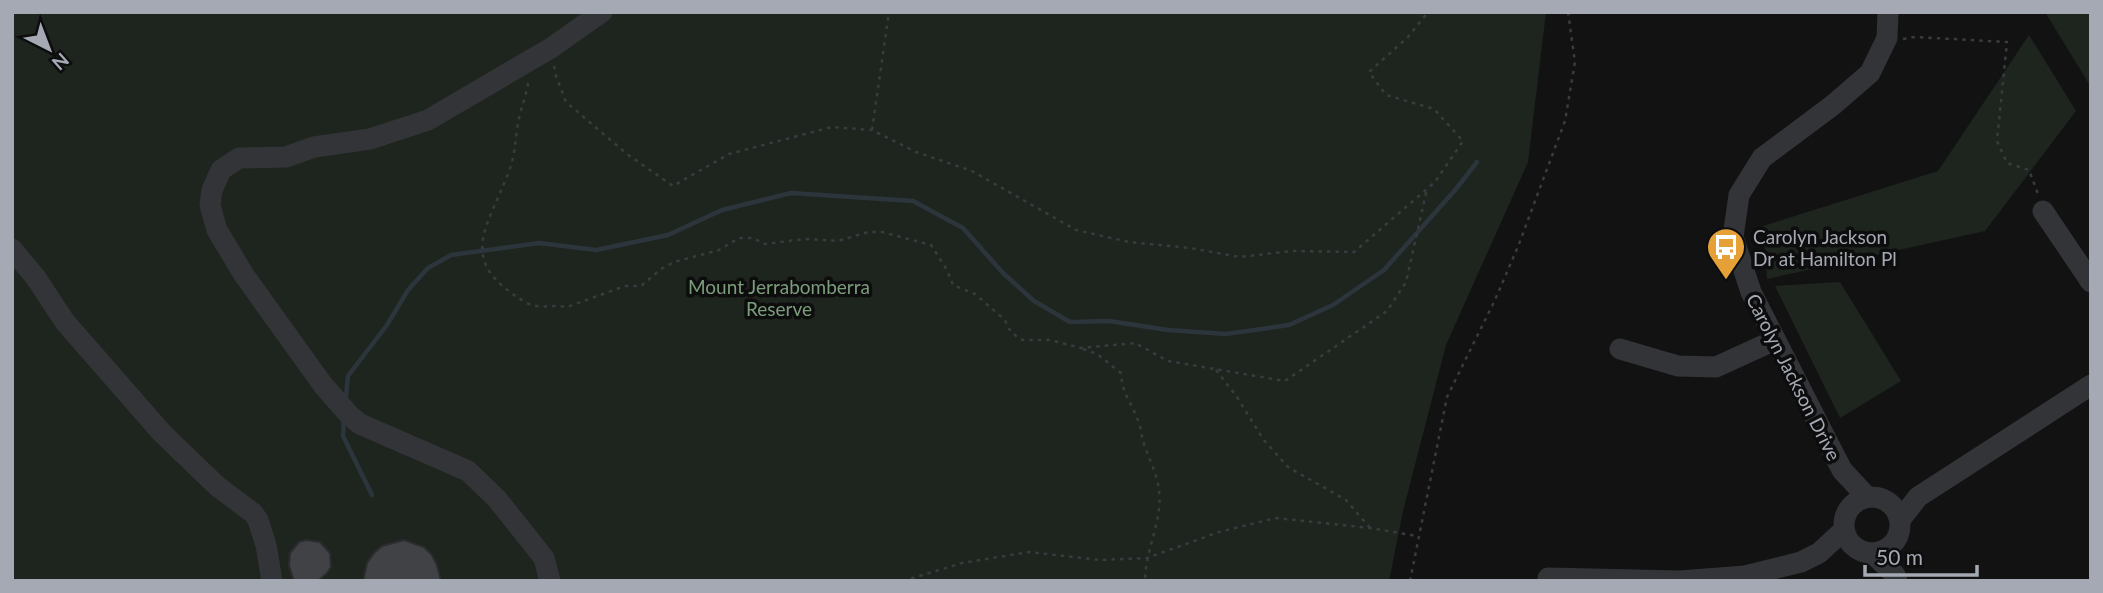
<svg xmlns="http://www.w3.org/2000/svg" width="2103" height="593" viewBox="0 0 2103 593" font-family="Lato,sans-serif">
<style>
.green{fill:#1e251f}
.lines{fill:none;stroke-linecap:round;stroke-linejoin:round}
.stream{stroke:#2c353b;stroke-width:4.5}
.building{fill:#414246;stroke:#2c2c2f;stroke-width:2}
.path{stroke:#393b3f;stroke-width:2.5;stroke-dasharray:3.5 5;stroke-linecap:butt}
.minor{stroke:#333438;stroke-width:21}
.labels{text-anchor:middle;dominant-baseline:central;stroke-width:7;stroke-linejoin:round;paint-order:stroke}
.poi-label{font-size:19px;fill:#a4a9b3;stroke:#0d0d0e;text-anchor:start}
.park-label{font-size:19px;fill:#7c9d7c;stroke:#0d0d0e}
.street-label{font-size:19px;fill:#a4a9b3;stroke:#0d0d0e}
</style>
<rect width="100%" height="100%" fill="#121213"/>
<g class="green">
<path d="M12 12H1546L1528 162 1446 345 1403 511 1389 581H12Z"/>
<path d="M2045 12H2091V87Z"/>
<path d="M2029 35 2076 111 1985 231 1767 279 1763 226 1938 171Z"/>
<path d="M1840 282 1901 381 1840 418 1775 286Z"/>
</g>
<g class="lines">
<g class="stream">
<path d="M346 396 348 376 387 325 408 290 428 268 451 255 539 243 596 250 668 235 722 210 791 193 913 201 963 228 1003 273 1034 301 1070 322 1109 321 1168 330 1226 334 1289 325 1333 305 1384 270 1456 189 1477 162"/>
<path d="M344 420 343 436 372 495"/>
</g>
</g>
<g class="building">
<path d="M306 540 320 542 330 553 331 567 327 573 318 581H294L289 566 290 553 299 542Z"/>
<path d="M404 540 424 547 432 555 437 565 441 581H363L367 563 374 553 382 546Z"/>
</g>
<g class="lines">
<g class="path">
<path d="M1903 39 1915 37 2007 42 1997 141 2007 163 2029 170 2038 194"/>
<path d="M554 66 556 76 566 102 627 154 673 186 729 154 832 127 872 130 916 152 972 171 1076 230 1129 242 1190 248 1240 257 1292 251 1354 252 1435 182 1463 141 1434 109 1386 95 1369 72 1408 37 1428 12"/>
<path d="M528 83C526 97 520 110 518 124 515 141 515 156 509 171 487 230 455 260 525 302 539 310 553 304 567 307L625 286H641L661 269 674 262 719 250 739 238H753L765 244 805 239 838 241 868 232H882L931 245 947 270 953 285 975 294 1005 320 1008 328 1017 337 1023 340H1050L1081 348 1135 343 1168 361 1285 381 1387 311 1406 282 1427 189"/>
<path d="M872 130 889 12"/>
<path d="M1083 349 1097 354 1121 373C1122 393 1130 400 1137 418 1141 426 1141 435 1144 444 1149 459 1157 474 1159 490 1163 521 1145 550 1145 581"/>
<path d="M1216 370 1237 397 1263 439 1288 467 1346 500 1370 528"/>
<path d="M903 581 962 563 1029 552 1100 560 1147 558 1219 532 1276 518 1370 528 1417 536"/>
<path d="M1410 581 1447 397 1495 300 1519 244 1565 121 1575 62 1568 12"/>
</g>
<g class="minor">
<path d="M2043 211 2091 282"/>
<path d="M12 249 36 278 65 322 162 433 217 486 253 513 258 520 266 545 272 581"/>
<path d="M1620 349 1678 366 1716 367 1775 340"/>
<circle cx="1872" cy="525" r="28"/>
<path d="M1867 497 1842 470 1751 292 1733 237 1739 195 1762 158 1833 105 1870 73 1887 38 1888 12"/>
<path d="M1900 520 1918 497 2091 385"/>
<path d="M1872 553 1895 575 1897 581"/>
<path d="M1548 578 1680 581 1745 576 1801 562 1819 553 1844 530"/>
<path d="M550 581 544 558 497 499 468 471 360 424 350 416 323 385 244 275 217 230 210 205 212 190 221 170 239 158 286 157 314 147 370 139 428 120 551 48 602 12"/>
</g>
</g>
<defs>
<symbol id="bus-pin" viewBox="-11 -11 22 30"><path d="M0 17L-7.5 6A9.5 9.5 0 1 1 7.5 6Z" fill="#e5a038" stroke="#0d0d0e"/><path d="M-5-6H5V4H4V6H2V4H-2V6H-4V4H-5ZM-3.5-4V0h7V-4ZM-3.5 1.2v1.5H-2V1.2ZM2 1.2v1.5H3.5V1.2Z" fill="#fff"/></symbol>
</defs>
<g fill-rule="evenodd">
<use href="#bus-pin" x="1704" y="225" width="44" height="60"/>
</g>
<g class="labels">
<g class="poi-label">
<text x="1753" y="236">Carolyn Jackson<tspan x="1753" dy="22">Dr at Hamilton Pl</tspan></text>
</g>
<g class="park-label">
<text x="779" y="286">Mount Jerrabomberra<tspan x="779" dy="22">Reserve</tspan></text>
</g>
<g class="street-label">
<text transform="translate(1794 377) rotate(63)">Carolyn Jackson Drive</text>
</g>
</g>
<rect width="2103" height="593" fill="none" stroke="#a4a9b3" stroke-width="28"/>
<g transform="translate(49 49) rotate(138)" stroke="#0d0d0e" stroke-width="5" paint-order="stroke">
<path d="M0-5L12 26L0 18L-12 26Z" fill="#a4a9b3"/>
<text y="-10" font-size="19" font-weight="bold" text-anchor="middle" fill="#a4a9b3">N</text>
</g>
<path d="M1865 565v10h112v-10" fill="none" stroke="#a4a9b3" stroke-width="3.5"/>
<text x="1876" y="565" font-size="21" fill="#a4a9b3" stroke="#0d0d0e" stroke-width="5" paint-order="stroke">50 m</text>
</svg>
